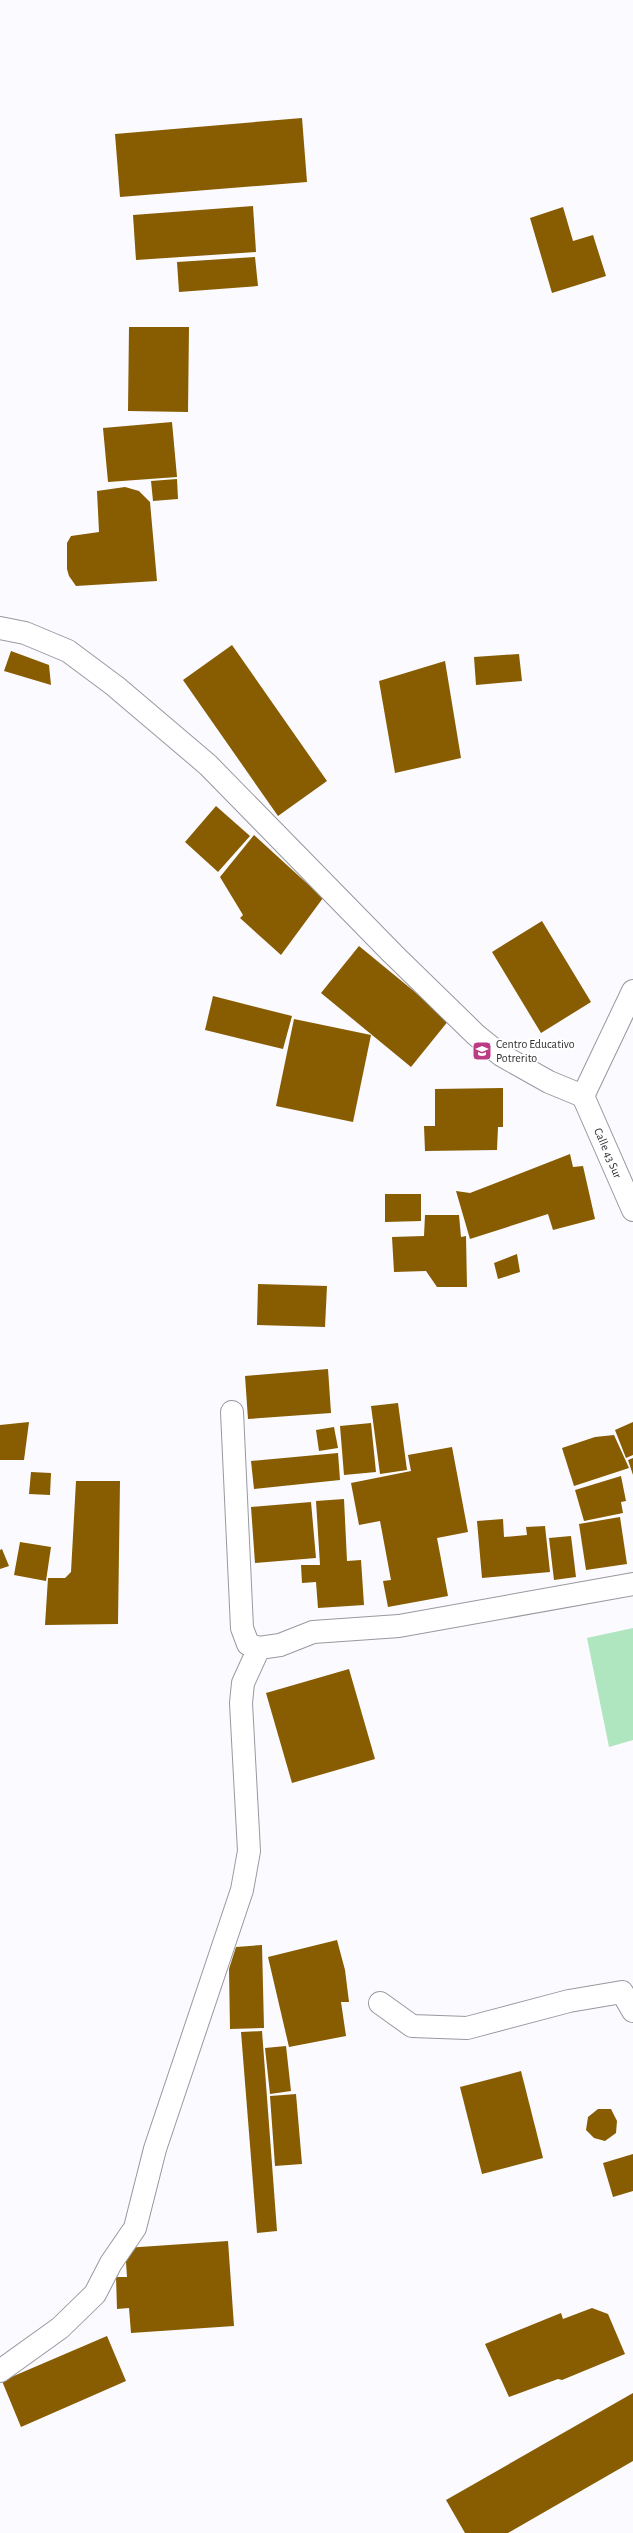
<svg xmlns="http://www.w3.org/2000/svg" width="633" height="2533" viewBox="0 0 633 2533" font-family="'Alegreya Sans',sans-serif">
<style>
.green{fill:#b0e6bf}
.building{fill:#885c01}
.lines{fill:none;stroke-linecap:round;stroke-linejoin:round}
.minor-casing{stroke:#9899a0;stroke-width:24}
.minor{stroke:#fff;stroke-width:22}
.labels{text-anchor:middle;dominant-baseline:central;stroke-width:4;stroke-linejoin:round;paint-order:stroke}
.poi-label{font-size:12px;fill:#313134;stroke:#fff;text-anchor:start}
.street-label{font-size:12px;fill:#313134;stroke:#fff}
</style>
<rect width="100%" height="100%" fill="#fafaff"/>
<path class="green" d="M633 1628V1740L609 1747 587 1638Z"/>
<g class="building">
<path d="M302 118 307 182 120 197 115 134Z"/>
<path d="M253 206 256 252 136 260 133 215Z"/>
<path d="M563 207 573 241 593 235 606 276 552 293 530 218Z"/>
<path d="M255 257 258 286 179 292 177 262Z"/>
<path d="M129 327H189L188 412 128 411Z"/>
<path d="M172 422 177 477 108 482 103 428Z"/>
<path d="M177 479 178 499 153 501 151 481Z"/>
<path d="M125 487 139 491 150 502 157 581 76 586 69 576 67 569V543L71 536 99 532 97 491Z"/>
<path d="M232 645 327 781 278 816 183 680Z"/>
<path d="M11 651 49 665 51 685 4 671Z"/>
<path d="M519 654 522 681 476 685 474 657Z"/>
<path d="M445 661 461 758 395 773 379 681Z"/>
<path d="M216 806 250 836 218 872 185 842Z"/>
<path d="M254 835 323 898 281 955 240 918 243 915 220 877Z"/>
<path d="M542 921 591 1002 541 1033 492 952Z"/>
<path d="M359 946 449 1020 411 1067 321 993Z"/>
<path d="M213 996 292 1016 283 1049 205 1030Z"/>
<path d="M294 1019 371 1035 353 1122 276 1106Z"/>
<path d="M503 1088V1127H498L497 1150 425 1151 424 1126H435V1089Z"/>
<path d="M570 1154 573 1167 583 1166 595 1219 553 1230 548 1214 470 1239 456 1191 470 1193Z"/>
<path d="M385 1194H421V1221L385 1222Z"/>
<path d="M425 1215H459L461 1237 466 1236 467 1287H437L426 1271 394 1272 392 1237 424 1236Z"/>
<path d="M517 1254 520 1272 498 1279 494 1263Z"/>
<path d="M258 1284 327 1286 325 1327 257 1325Z"/>
<path d="M328 1369 331 1413 248 1419 245 1376Z"/>
<path d="M398 1403 407 1470 380 1474 371 1406Z"/>
<path d="M29 1422 24 1460H0V1425Z"/>
<path d="M633 1422V1455L626 1458 615 1430Z"/>
<path d="M371 1423 376 1472 344 1475 340 1426Z"/>
<path d="M334 1427 338 1448 319 1451 316 1430Z"/>
<path d="M614 1435 629 1468 574 1486 562 1448 595 1437Z"/>
<path d="M452 1447 468 1532 437 1538 448 1596 388 1607 383 1581 391 1580 380 1521 359 1525 351 1483 411 1471 408 1455Z"/>
<path d="M338 1453 340 1480 254 1489 251 1461Z"/>
<path d="M633 1458V1475L628 1460Z"/>
<path d="M31 1472 51 1473 50 1495 29 1494Z"/>
<path d="M621 1476 626 1501 621 1502 623 1513 584 1521 575 1490Z"/>
<path d="M76 1481H120L118 1624 45 1625 48 1578H65L71 1572Z"/>
<path d="M344 1499 347 1561 361 1560 364 1605 318 1608 316 1582 302 1583 301 1565H320L316 1501Z"/>
<path d="M311 1502 316 1558 255 1563 251 1507Z"/>
<path d="M620 1517 627 1564 586 1570 579 1524Z"/>
<path d="M503 1519 504 1537 527 1535 526 1527 545 1526 550 1572 482 1578 477 1521Z"/>
<path d="M571 1536 576 1577 554 1580 549 1538Z"/>
<path d="M20 1542 51 1547 46 1581 14 1575Z"/>
<path d="M2 1549 9 1566 0 1569V1550Z"/>
<path d="M349 1669 375 1759 292 1783 266 1693Z"/>
<path d="M337 1940 345 1970 349 2002H341L346 2036 289 2047 268 1957Z"/>
<path d="M262 1945 264 2028 230 2029 229 1969 236 1947Z"/>
<path d="M262 2031 277 2231 257 2233 241 2032Z"/>
<path d="M286 2046 291 2091 270 2094 265 2048Z"/>
<path d="M521 2071 543 2158 482 2174 460 2087Z"/>
<path d="M296 2094 302 2164 275 2166 270 2096Z"/>
<path d="M598 2109H611L617 2121 616 2133 605 2141 594 2138 586 2130 588 2117Z"/>
<path d="M633 2154V2191L613 2197 603 2163Z"/>
<path d="M228 2241 234 2326 131 2333 129 2308 117 2309 116 2277H127L125 2248Z"/>
<path d="M592 2308 608 2314 625 2354 562 2380 558 2379 509 2397 485 2344 561 2313 563 2319Z"/>
<path d="M107 2336 126 2381 21 2427 2 2381Z"/>
<path d="M633 2393V2461L508 2533H465L446 2500Z"/>
</g>
<g class="lines">
<defs>
<g id="minor">
<path d="M0 628 25 633 68 651 115 686 208 765 393 954 476 1035 501 1055 549 1082 583 1096"/>
<path d="M583 1096 633 1210"/>
<path d="M583 1096 633 991"/>
<path d="M232 1412 242 1628 248 1644 259 1648"/>
<path d="M380 2003 412 2026 467 2028 569 2001 622 1992 633 2011"/>
<path d="M0 2371 60 2328 95 2294 111 2263 135 2228 155 2149 242 1890 249 1851 241 1703 243 1683 259 1648 280 1645 313 1632 399 1626 633 1584"/>
</g>
</defs>
<use href="#minor" class="minor-casing"/>
<use href="#minor" class="minor"/>
</g>
<defs>
<symbol id="school-square" viewBox="-11 -11 22 22"><rect x="-9" y="-9" width="18" height="18" rx="4" fill="#bb3b85" stroke="#fff"/><path d="M0-5L7-2L0 1L-7-2ZM-4 1L0 2.5L4 1V4Q0 6-4 4Z" fill="#fff"/></symbol>
</defs>
<g fill-rule="evenodd">
<use href="#school-square" x="471" y="1040" width="22" height="22"/>
</g>
<g class="labels">
<g class="poi-label">
<text x="496" y="1044">Centro Educativo<tspan x="496" dy="14">Potrerito</tspan></text>
</g>
<g class="street-label">
<text transform="translate(608 1153) rotate(67)">Calle 43 Sur</text>
</g>
</g>
</svg>
